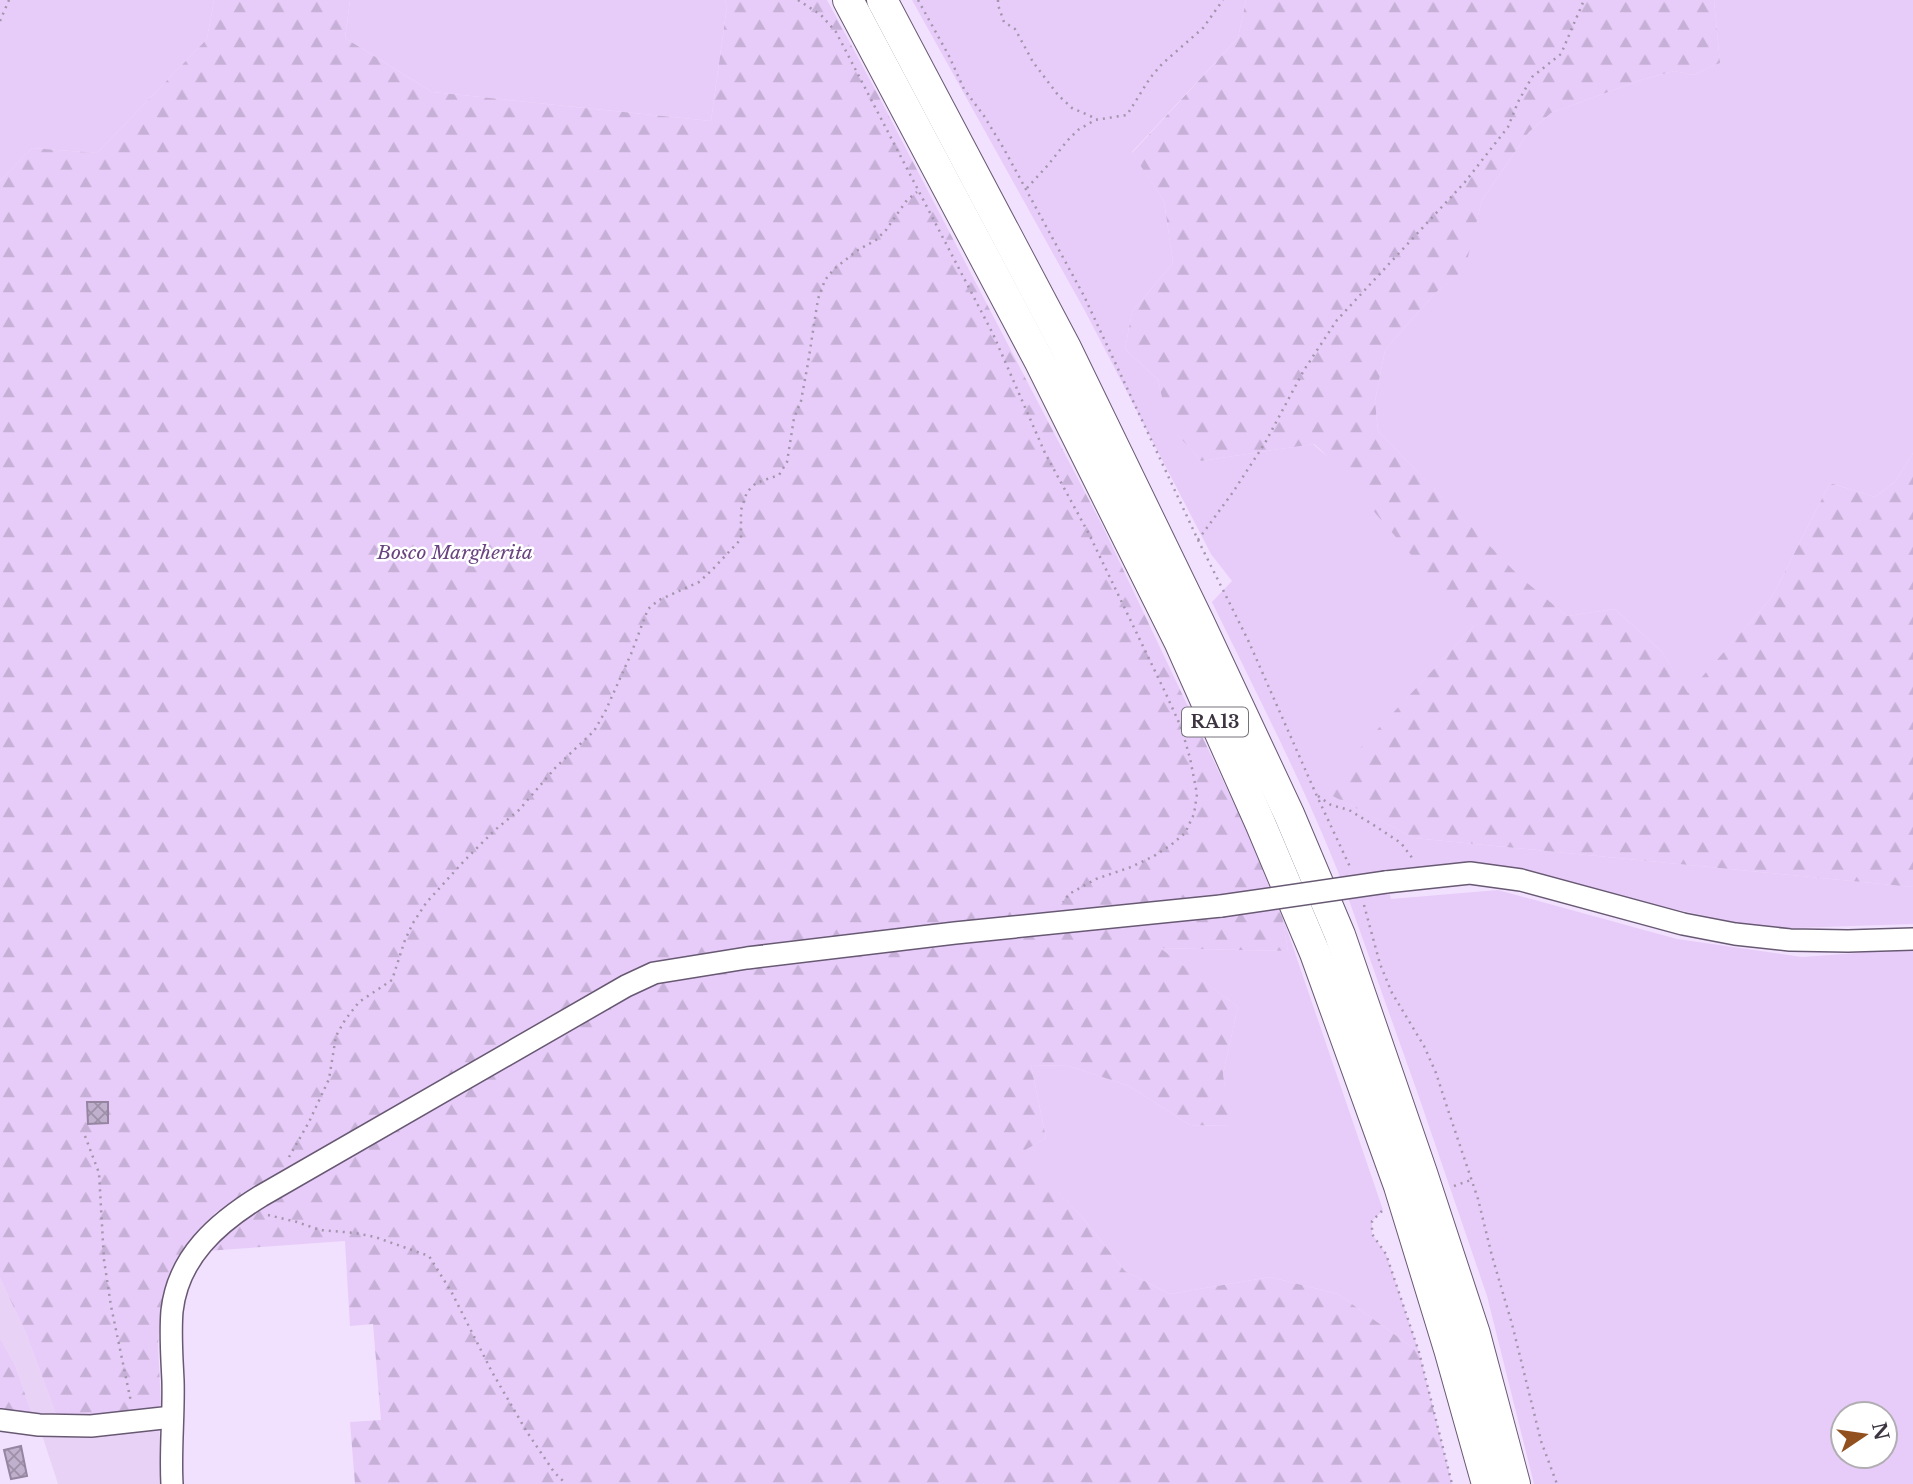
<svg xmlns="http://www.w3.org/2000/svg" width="1913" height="1484" viewBox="0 0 1913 1484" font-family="'Libre Baskerville',serif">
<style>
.built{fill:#e8d2f6}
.green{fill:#e7ccf9;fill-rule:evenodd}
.forest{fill:url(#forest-firs)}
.building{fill:url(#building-cross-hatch);stroke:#9585a1;stroke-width:2}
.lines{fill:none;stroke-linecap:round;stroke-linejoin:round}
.minor-casing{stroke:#685973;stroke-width:24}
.highway-casing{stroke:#685973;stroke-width:32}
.path{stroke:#a295ac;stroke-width:2.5;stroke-dasharray:2 5;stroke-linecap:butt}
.minor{stroke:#fff;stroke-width:21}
.highway{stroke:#fff;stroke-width:30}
.minor-bridge-casing{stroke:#685973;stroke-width:24;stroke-linecap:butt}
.minor-bridge{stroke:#fff;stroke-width:21}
.labels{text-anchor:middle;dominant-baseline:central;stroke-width:5;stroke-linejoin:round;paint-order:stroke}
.shield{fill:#fff;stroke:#76727a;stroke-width:2}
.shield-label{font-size:18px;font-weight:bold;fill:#3c3541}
.park-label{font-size:19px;font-style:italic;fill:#694480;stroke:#fff}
</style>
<defs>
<pattern id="forest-firs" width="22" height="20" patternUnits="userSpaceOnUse" patternTransform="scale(1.75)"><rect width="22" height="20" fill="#e7ccf9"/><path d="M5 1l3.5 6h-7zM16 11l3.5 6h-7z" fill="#c7b0d7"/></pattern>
<pattern id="building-cross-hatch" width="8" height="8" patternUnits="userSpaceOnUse" patternTransform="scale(1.75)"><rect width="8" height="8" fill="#c1b0cd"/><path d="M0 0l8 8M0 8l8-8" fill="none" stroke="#9e90a8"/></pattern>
</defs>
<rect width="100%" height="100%" fill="#f2e0ff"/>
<g class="built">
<path d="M0 1278 26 1333 56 1414H32L15 1365 0 1338Z"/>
<path d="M159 1428 165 1484H58L42 1435 93 1437Z"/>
</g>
<g class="green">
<path d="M0 0H214L207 39 97 153 32 148 0 181Z"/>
<path d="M350 0H725L727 6 711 121 432 92 345 38Z"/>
<path d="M912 0H1246L1238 38 1132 152 1164 201 1173 263 1132 312 1125 349 1158 380 1169 424 1201 461 1313 444 1370 494 1473 627 1322 790 1414 838 1913 887V924L1765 929 1469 864 1384 871 1391 899 1498 890 1677 939 1802 957 1913 949V1484H1534L1487 1296 1419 1097 1350 903C1312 800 1260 701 1212 602L1232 581 1211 554 1085 311ZM1843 1414H1885V1456H1843Z"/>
<path d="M1714 0H1913V453L1895 482 1875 497 1830 483 1772 597 1688 694 1662 652 1615 609 1567 616 1519 577 1378 431 1375 401 1385 350 1435 293 1464 269 1482 200 1529 132 1551 113 1641 80 1674 71 1693 75 1720 63Z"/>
<path d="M1282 915 1383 1210 1372 1221V1234L1386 1254 1419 1352 1338 1294 1270 1277 1170 1294 1125 1271 1083 1218 1019 1153 1046 1138 1031 1065 1069 1066 1129 1086 1190 1125 1230 1126 1223 1074 1238 1007 1159 948 1288 951Z"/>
</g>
<g class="forest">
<path d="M214 0H350L345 38 432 92 711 121 727 6 725 0H827L877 93 1103 527 1272 884 1282 915 1288 951 1160 948 1238 1007 1223 1074 1231 1126 1190 1125 1129 1086 1069 1066 1031 1065 1046 1138 1020 1153 1083 1218 1125 1271 1170 1294 1270 1277 1338 1294 1419 1352 1452 1484H355L350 1422 381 1420 373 1324 350 1326 345 1241 206 1251 234 1224 348 1152 655 981 1219 896 765 947 648 964 216 1212 181 1253 162 1303 158 1344 161 1405 139 1414 108 1417 56 1414 26 1333 0 1278V181L32 148 97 153 207 39Z"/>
<path d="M1246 0H1714L1720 63 1693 75 1674 71 1641 80 1551 113 1529 132 1482 200 1465 269 1435 293 1385 350 1375 401 1378 431 1519 576 1567 616 1615 609 1662 652 1688 693 1772 597 1830 483 1875 497 1895 482 1913 453V887L1414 838 1321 790 1473 627 1322 451 1314 444 1201 461 1168 424 1158 380 1125 349 1132 312 1173 263 1164 201 1132 153 1238 38Z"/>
<path d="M0 1338 15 1365 32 1414 0 1409Z"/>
</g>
<g class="building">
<path d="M87 1102H108V1123L88 1124Z"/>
<path d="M21 1446 27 1476 11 1479 4 1450Z"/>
</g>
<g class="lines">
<defs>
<g id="minor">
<path d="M1386 882 1470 873 1521 880 1683 924 1735 934 1790 940 1848 941 1913 939"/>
<path d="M0 1420 39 1425 91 1426 172 1417"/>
<path d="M172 1484C170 1450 174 1415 173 1381 172 1358 170 1335 172 1311 178 1257 217 1223 261 1196L626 986 654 973 747 958 955 933 1221 906"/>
</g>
<g id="highway">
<path d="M848 0 1040 362 1179 641 1261 825 1315 953 1399 1186 1449 1349 1487 1484"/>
<path d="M882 0 1066 348 1199 622 1289 814 1340 935 1422 1173 1475 1334 1515 1484"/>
</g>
</defs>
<use href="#minor" class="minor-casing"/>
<use href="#highway" class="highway-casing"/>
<g class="path">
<path d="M798 0 821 15 836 32 993 334 1045 453 1089 534 1166 694 1181 727 1190 758 1197 794 1194 814 1185 833 1171 845 1154 856 1131 867 1096 879 1069 894 1063 902"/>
<path d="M918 0 949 56 964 89 984 116 1004 149 1084 296 1198 540 1248 640 1316 794 1351 869"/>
<path d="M998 0V5L1004 22 1015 29 1033 62 1058 95 1072 108 1097 119"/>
<path d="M0 21 9 0"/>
<path d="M1027 188 1048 165 1067 141 1078 130 1095 120 1127 115 1150 78 1162 64 1203 28 1223 0"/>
<path d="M1198 540 1233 492 1265 443 1304 370 1337 320 1465 182 1508 127 1518 102 1532 77 1561 54 1584 0"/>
<path d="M1318 796 1331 805 1349 810 1372 824 1401 843 1413 859"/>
<path d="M1364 905 1380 964 1392 993 1424 1046 1436 1073 1448 1110 1478 1199 1492 1256 1512 1324 1541 1441 1557 1484"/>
<path d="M85 1136 99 1173 104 1260 111 1306 131 1402"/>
<path d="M289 1157 309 1122 329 1079 336 1036 345 1020 359 1002 392 980 405 940 413 923 426 903 464 861 495 830 519 810 556 767 594 731 605 712 631 654 648 609 659 600 699 582 712 570 741 539V510L747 492 756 483 779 475 787 462 794 418 801 401 808 363 818 299 825 280 834 269 858 250 876 240 886 230 907 200 917 192"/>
<path d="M1454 1186 1471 1180"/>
<path d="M1382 1211 1372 1221V1234L1386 1254 1419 1352 1452 1484"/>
<path d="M268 1215 297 1222 320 1230 355 1233 375 1237 429 1256 452 1293 492 1372 527 1432 554 1472 566 1484"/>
</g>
<use href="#minor" class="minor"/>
<use href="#highway" class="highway"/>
<defs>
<path id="minor-bridge" d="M1221 906 1386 882"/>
</defs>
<use href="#minor-bridge" class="minor-bridge-casing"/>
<use href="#minor-bridge" class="minor-bridge"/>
</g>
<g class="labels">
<rect class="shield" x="1182" y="707.5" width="66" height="29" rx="5"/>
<g class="shield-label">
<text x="1215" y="722">RA13</text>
</g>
<g class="park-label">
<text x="455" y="552">Bosco Margherita</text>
</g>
</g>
<g transform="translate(1864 1435) rotate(77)"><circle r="33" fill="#ffffff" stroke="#b1aeb3" stroke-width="2"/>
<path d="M0-5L12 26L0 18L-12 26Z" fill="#92501f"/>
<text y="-10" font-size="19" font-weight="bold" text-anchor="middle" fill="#3c3541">N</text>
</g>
</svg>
